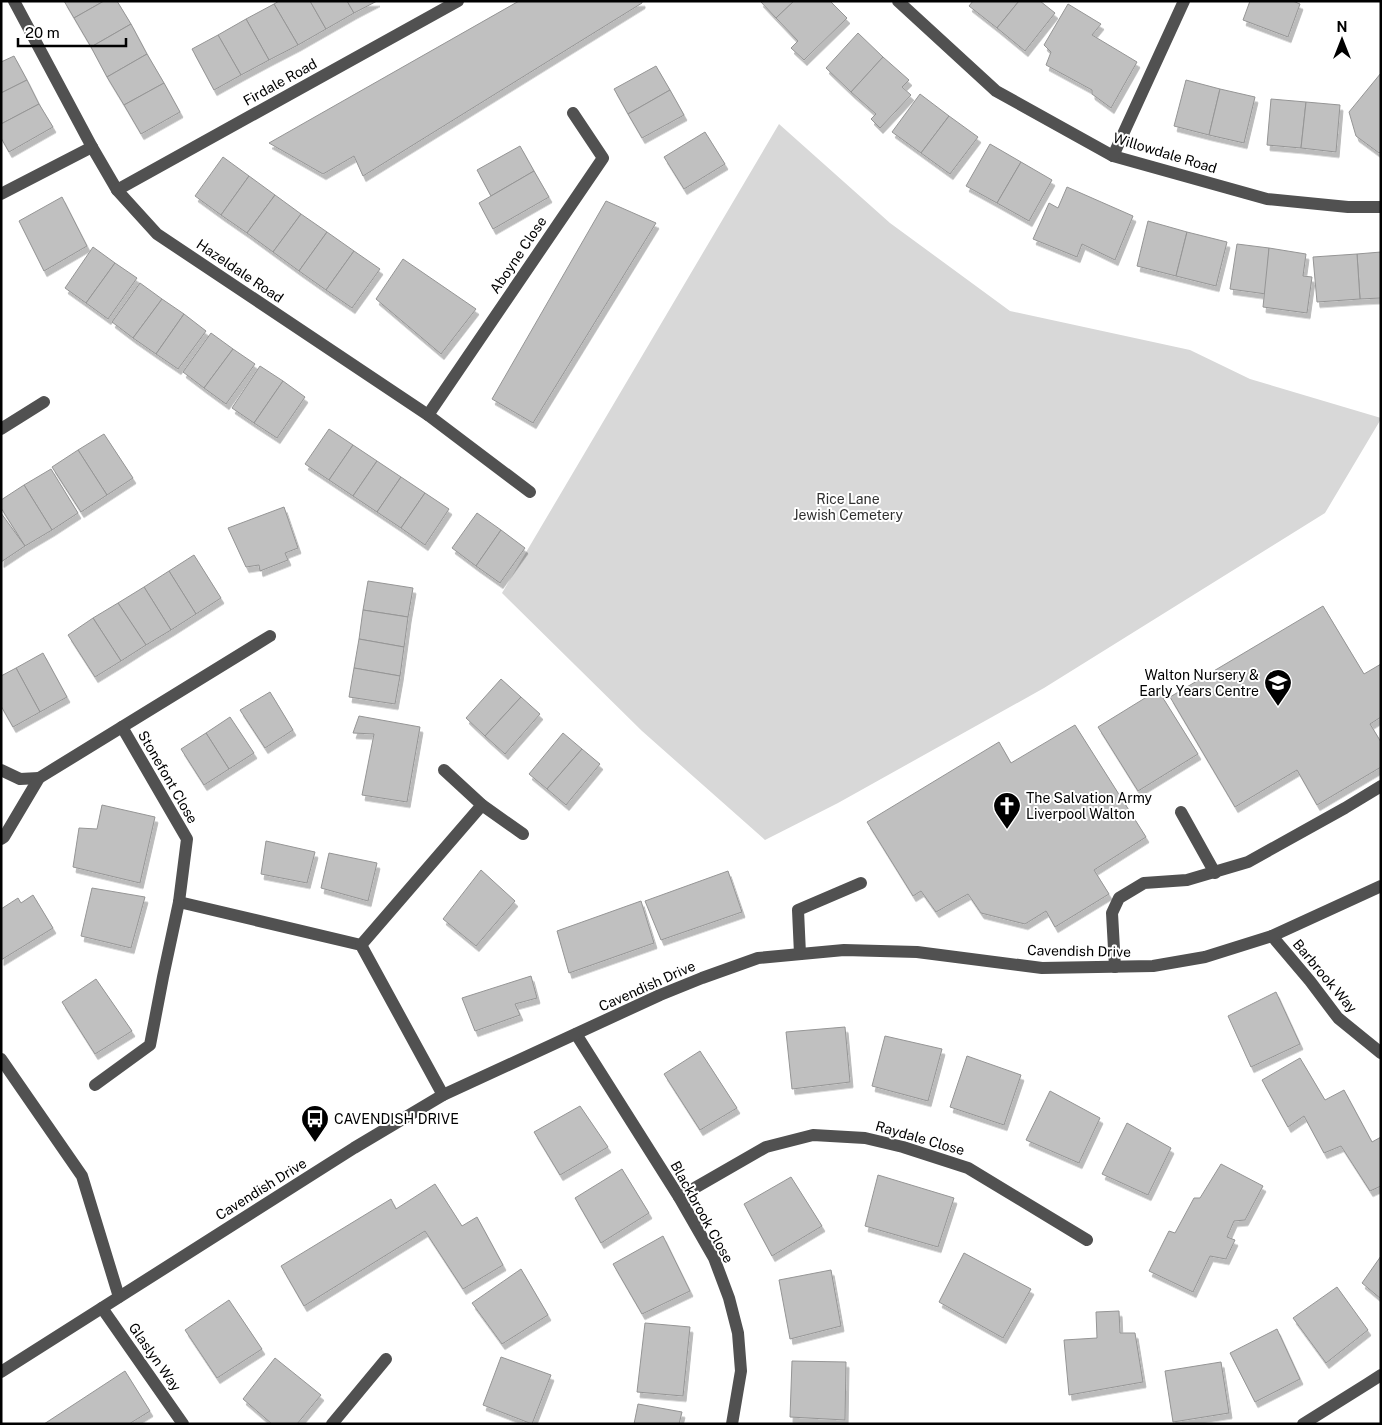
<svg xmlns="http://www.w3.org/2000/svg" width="1382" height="1425" viewBox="0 0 1382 1425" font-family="'Public Sans',sans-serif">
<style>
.green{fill:#d8d8d8}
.building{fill:#c0c0c0;stroke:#959595;filter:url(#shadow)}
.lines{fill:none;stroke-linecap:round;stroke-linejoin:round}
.minor{stroke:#515151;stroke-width:12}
.labels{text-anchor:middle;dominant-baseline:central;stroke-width:4;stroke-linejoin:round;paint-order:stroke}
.street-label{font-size:14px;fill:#000;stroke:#fff}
.park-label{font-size:14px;fill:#2f2f2f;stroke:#fff}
.poi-label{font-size:14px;fill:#000;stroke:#fff;text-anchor:start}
</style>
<defs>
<filter id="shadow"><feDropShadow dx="3" dy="5.5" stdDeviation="0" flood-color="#0004"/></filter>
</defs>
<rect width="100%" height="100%" fill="#fff"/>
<path class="green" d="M779 124 890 223 1010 311 1190 350 1250 379 1381 418V419L1325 513 1044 688 838 803 765 840 642 731 502 593Z"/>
<g class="building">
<path d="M64 1H104L74 18Z"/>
<path d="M104 1H117L131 24 91 47 74 18Z"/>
<path d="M279 1H310L326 29 298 45 274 4Z"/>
<path d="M310 1H347L354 13 326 29Z"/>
<path d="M347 1H377L354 13Z"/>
<path d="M519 1H642V3L363 176 354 156 323 174 269 143Z"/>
<path d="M760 1H794L776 18Z"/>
<path d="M794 1H830L847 18 804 60 791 48 798 41 776 18Z"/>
<path d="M973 1H1019L997 28 969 6Z"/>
<path d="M1019 1H1040L1055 13 1025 51 997 28Z"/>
<path d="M1250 1H1293L1300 4 1288 37 1243 20Z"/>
<path d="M274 4 298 45 269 60 246 19Z"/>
<path d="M1068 4 1101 24 1092 35 1137 62 1111 108 1092 94V90L1046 65 1051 52 1044 45Z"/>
<path d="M246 19 269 60 241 75 218 35Z"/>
<path d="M131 24 147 54 107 77 91 47Z"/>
<path d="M858 33 883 57 851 92 826 68Z"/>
<path d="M218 35 241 75 214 90 192 49Z"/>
<path d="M147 54 164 83 124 105 107 77Z"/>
<path d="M14 56 27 80 1 93V62Z"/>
<path d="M883 57 909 80 902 87 911 95 880 128 871 119 876 114 851 92Z"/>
<path d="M656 66 670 90 628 114 614 89Z"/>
<path d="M1381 73V151L1379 153 1356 136 1349 112Z"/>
<path d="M27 80 39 104 1 124V93Z"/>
<path d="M1186 80 1220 89 1209 135 1174 126Z"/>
<path d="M164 83 180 112 141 134 124 105Z"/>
<path d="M1220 89 1255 97 1244 143 1209 135Z"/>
<path d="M670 90 684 115 642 138 628 114Z"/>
<path d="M920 94 949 116 921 153 892 132Z"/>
<path d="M1271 99 1306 102 1301 148 1267 145Z"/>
<path d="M1306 102 1340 105 1336 152 1301 148Z"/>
<path d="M39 104 53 127 9 152 1 138V124Z"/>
<path d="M949 116 978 137 950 174 921 153Z"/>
<path d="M705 132 725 164 684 189 664 157Z"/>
<path d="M990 144 1021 162 997 203 966 186Z"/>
<path d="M520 146 534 171 491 196 477 170Z"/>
<path d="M223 157 249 176 221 215 195 196Z"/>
<path d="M1021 162 1052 180 1029 221 997 203Z"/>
<path d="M534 171 549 197 493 229 479 203Z"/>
<path d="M249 176 275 195 247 233 221 215Z"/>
<path d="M1067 187 1133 216 1115 260 1082 244 1077 257 1033 239 1049 203 1058 208Z"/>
<path d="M275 195 301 214 273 252 247 233Z"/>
<path d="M62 197 87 246 44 271 19 221Z"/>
<path d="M606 201 656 223 533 423 492 399Z"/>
<path d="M301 214 327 232 299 271 273 252Z"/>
<path d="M1148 221 1187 232 1176 276 1137 266Z"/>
<path d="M327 232 354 251 326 290 299 271Z"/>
<path d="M1187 232 1227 242 1216 286 1176 276Z"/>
<path d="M1237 244 1269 248 1266 294 1230 289Z"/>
<path d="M93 247 115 263 86 303 65 288Z"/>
<path d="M1269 248 1306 254 1303 276 1312 277 1307 313 1263 307Z"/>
<path d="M354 251 380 269 352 308 326 290Z"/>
<path d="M1381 252V298L1360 299 1357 254Z"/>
<path d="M1357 254 1360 299 1317 302 1313 257Z"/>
<path d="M403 259 476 309 441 354 376 299Z"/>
<path d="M115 263 137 278 108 319 86 303Z"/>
<path d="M140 283 162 299 133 338 112 322Z"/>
<path d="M162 299 184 314 156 354 133 338Z"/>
<path d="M184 314 206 331 178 369 156 354Z"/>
<path d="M211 333 233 349 204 388 183 372Z"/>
<path d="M233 349 255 364 226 404 204 388Z"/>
<path d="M260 366 283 381 254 423 232 408Z"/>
<path d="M283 381 305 397 277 438 254 423Z"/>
<path d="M329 429 353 445 329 480 305 464Z"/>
<path d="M104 434 133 478 107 495 78 450Z"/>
<path d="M353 445 377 461 353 496 329 480Z"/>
<path d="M78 450 107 495 81 512 52 467Z"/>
<path d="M377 461 401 477 377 512 353 496Z"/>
<path d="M51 469 78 513 52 530 24 485Z"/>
<path d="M401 477 425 493 401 528 377 512Z"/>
<path d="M24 485 52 530 25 546 1 508V500Z"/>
<path d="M425 493 449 509 425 545 401 528Z"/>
<path d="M284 507 298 548 285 553 288 560 260 571 259 565 246 567 228 528Z"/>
<path d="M1 513 25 546 1 562Z"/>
<path d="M477 513 501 530 476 566 452 548Z"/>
<path d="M501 530 525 548 500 583 476 566Z"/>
<path d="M194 555 221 598 196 614 169 571Z"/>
<path d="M169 571 196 614 171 630 144 587Z"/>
<path d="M368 581 413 588 408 617 363 610Z"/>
<path d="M144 587 171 630 146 645 118 603Z"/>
<path d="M118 603 146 645 121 661 93 618Z"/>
<path d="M1323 606 1364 674 1381 664V717L1370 724 1381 742V767L1317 805 1297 770 1235 807 1170 697Z"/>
<path d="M363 610 408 617 404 647 359 639Z"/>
<path d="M93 618 121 661 95 677 68 635Z"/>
<path d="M359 639 404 647 400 676 354 668Z"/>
<path d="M43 653 67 697 40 712 16 668Z"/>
<path d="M16 668 40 712 13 727 1 706V676Z"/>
<path d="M354 668 400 676 395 704 349 697Z"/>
<path d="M501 679 521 697 485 736 466 718Z"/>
<path d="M1158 690 1198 754 1138 791 1098 727Z"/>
<path d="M270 692 293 730 265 748 240 710Z"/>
<path d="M521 697 540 714 505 754 485 736Z"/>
<path d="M359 716 420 727 407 802 362 795 374 734 353 733Z"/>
<path d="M230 717 254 753 229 769 206 733Z"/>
<path d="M1075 725 1146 837 1094 870 1109 894 1055 927 1046 911 1025 924 981 913 968 894 936 912 921 891 913 896 867 822 999 742 1011 763Z"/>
<path d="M206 733 229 769 204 785 181 749Z"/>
<path d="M563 733 582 749 547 789 529 774Z"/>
<path d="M582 749 600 764 566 805 547 789Z"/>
<path d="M102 805 155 817 140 883 73 867 79 828 97 829Z"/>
<path d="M266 841 315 852 307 883 261 874Z"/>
<path d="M329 853 377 863 368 901 321 888Z"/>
<path d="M481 870 515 901 476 946 443 919Z"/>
<path d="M728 871 742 912 661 940 645 901Z"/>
<path d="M92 888 145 897 131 948 81 936Z"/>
<path d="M33 895 53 928 1 960V909L18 898 21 903Z"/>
<path d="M641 901 654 943 569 973 557 931Z"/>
<path d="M531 976 537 998 515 1004 520 1015 475 1031 462 998Z"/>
<path d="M96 979 132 1031 95 1054 62 1002Z"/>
<path d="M1276 992 1300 1044 1251 1067 1228 1016Z"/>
<path d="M845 1027 850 1082 792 1089 786 1032Z"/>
<path d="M885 1036 942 1049 928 1101 872 1086Z"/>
<path d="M700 1051 737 1108 700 1130 664 1074Z"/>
<path d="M967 1056 1021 1075 1004 1125 950 1107Z"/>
<path d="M1300 1058 1325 1100 1344 1090 1372 1142 1381 1137V1186L1370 1191 1341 1146 1324 1153 1304 1116 1288 1127 1262 1080Z"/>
<path d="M1050 1091 1100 1118 1079 1163 1026 1140Z"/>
<path d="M580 1106 608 1147 560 1175 534 1132Z"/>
<path d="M1127 1123 1171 1148 1148 1195 1102 1174Z"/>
<path d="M1221 1164 1263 1186 1245 1220 1234 1221 1227 1237 1235 1240 1226 1259 1210 1256 1193 1292 1149 1271 1169 1231 1175 1233 1194 1198H1200Z"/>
<path d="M622 1169 649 1213 601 1243 575 1198Z"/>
<path d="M878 1175 954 1198 938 1247 865 1226Z"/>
<path d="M791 1177 822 1226 772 1256 744 1204Z"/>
<path d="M435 1184 462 1226 477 1217 503 1265 463 1289 425 1231 304 1306 281 1266 391 1199 396 1209Z"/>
<path d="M663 1236 690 1291 642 1314 613 1264Z"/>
<path d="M964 1253 1031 1289 1003 1338 939 1302Z"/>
<path d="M1381 1256V1299L1362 1283Z"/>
<path d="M521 1269 548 1315 502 1344 472 1303Z"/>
<path d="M831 1270 841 1326 790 1339 779 1280Z"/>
<path d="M1337 1287 1368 1330 1326 1363 1293 1318Z"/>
<path d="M229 1300 262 1349 217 1378 185 1330Z"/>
<path d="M1119 1311 1120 1333H1135L1143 1382 1069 1395 1064 1340 1097 1338 1096 1312Z"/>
<path d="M645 1323 690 1327 683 1396 637 1392Z"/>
<path d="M1277 1329 1300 1379 1255 1402 1230 1353Z"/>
<path d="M501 1357 551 1375 532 1424 483 1405Z"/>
<path d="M275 1358 321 1395 297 1424H272L243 1399Z"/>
<path d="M792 1361 846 1362 845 1420 790 1417Z"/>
<path d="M1221 1362 1229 1413 1173 1422 1165 1371Z"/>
<path d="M125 1371 150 1411 129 1424H44Z"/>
<path d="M638 1404 682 1412 679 1424H634Z"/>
</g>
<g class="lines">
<g class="minor">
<path d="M14 1 92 147 117 190 157 234 428 415 530 492"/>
<path d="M898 1 996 91 1113 156 1267 199 1348 207H1381"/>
<path d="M1113 156 1184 1"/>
<path d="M117 190 458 1"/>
<path d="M1 194 92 147"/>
<path d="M428 415 603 158 573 113"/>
<path d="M1 429 44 402"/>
<path d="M1 770 20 779 39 778"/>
<path d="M444 770 482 805 523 834"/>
<path d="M1181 812 1215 873"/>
<path d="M1 839 4 837 39 778 270 636"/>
<path d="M179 902 361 945 443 1095"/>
<path d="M1272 936 1310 981 1338 1018 1381 1053"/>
<path d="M361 945 482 805"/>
<path d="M800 954 798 910 861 883"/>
<path d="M1115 967 1112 913 1119 898 1144 883 1187 880 1248 862 1345 808 1381 786"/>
<path d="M576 1034 679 1197 714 1258 729 1298 738 1333 741 1371 732 1424"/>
<path d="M1 1059 82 1176 119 1297"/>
<path d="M95 1085 150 1045 163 977 179 902 187 839 122 727"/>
<path d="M679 1197 766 1147 813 1135 865 1138 903 1147 968 1168 1087 1240"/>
<path d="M102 1308 183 1424"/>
<path d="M1 1372 354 1148 443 1095 660 995 702 978 758 958 844 950 917 952 1042 968 1153 966 1205 957 1272 936 1381 886"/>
<path d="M332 1424 386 1359"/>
<path d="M1303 1424 1367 1384 1381 1375"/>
</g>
</g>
<defs>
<symbol id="school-pin" viewBox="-11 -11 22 30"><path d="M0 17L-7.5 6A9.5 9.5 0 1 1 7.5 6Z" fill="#000" stroke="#fff"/><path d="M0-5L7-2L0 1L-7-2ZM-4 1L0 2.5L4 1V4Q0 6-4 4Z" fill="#fff"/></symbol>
<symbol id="church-pin" viewBox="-11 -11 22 30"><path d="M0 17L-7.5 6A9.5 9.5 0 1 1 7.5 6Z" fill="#000" stroke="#fff"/><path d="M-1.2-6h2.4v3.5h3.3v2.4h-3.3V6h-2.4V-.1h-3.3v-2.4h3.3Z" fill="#fff"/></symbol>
<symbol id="bus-pin" viewBox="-11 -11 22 30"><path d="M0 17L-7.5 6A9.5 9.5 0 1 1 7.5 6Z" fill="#000" stroke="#fff"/><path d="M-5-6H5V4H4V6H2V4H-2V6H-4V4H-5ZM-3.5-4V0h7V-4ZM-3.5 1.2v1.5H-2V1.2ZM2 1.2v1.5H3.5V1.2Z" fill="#fff"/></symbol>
</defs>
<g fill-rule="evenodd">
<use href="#school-pin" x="1262" y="667" width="32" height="43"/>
<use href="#church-pin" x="991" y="790" width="32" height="43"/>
<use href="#bus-pin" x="299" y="1103" width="32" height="43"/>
</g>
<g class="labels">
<g class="street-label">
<text transform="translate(280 82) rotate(-29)">Firdale Road</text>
<text transform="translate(1165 153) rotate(17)">Willowdale Road</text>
<text transform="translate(518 255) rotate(-56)">Aboyne Close</text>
<text transform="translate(240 271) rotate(34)">Hazeldale Road</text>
<text transform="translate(168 777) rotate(60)">Stonefont Close</text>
<text transform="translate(1079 951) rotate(1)">Cavendish Drive</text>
<text transform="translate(1325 976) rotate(50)">Barbrook Way</text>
<text transform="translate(647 986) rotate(-24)">Cavendish Drive</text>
<text transform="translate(920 1138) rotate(16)">Raydale Close</text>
<text transform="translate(261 1189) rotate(-32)">Cavendish Drive</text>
<text transform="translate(702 1212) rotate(61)">Blackbrook Close</text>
<text transform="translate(155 1357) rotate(55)">Glaslyn Way</text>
</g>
<g class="park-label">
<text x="848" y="499">Rice Lane<tspan x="848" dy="16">Jewish Cemetery</tspan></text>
</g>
<g class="poi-label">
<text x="1259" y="675" text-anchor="end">Walton Nursery &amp;<tspan x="1259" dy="16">Early Years Centre</tspan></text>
<text x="1026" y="798">The Salvation Army<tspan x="1026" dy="16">Liverpool Walton</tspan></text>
<text x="334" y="1119">CAVENDISH DRIVE</text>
</g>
</g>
<rect width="1382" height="1425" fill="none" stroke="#000000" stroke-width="5"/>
<g transform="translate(1342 40)" stroke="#ffffff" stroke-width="4" paint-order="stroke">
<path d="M0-4L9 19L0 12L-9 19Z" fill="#000000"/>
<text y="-8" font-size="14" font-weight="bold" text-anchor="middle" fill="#000000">N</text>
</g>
<path d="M18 38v8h108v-8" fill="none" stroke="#000000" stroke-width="2.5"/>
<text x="25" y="38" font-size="15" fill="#000000" stroke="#ffffff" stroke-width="4" paint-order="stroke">20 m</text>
</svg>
